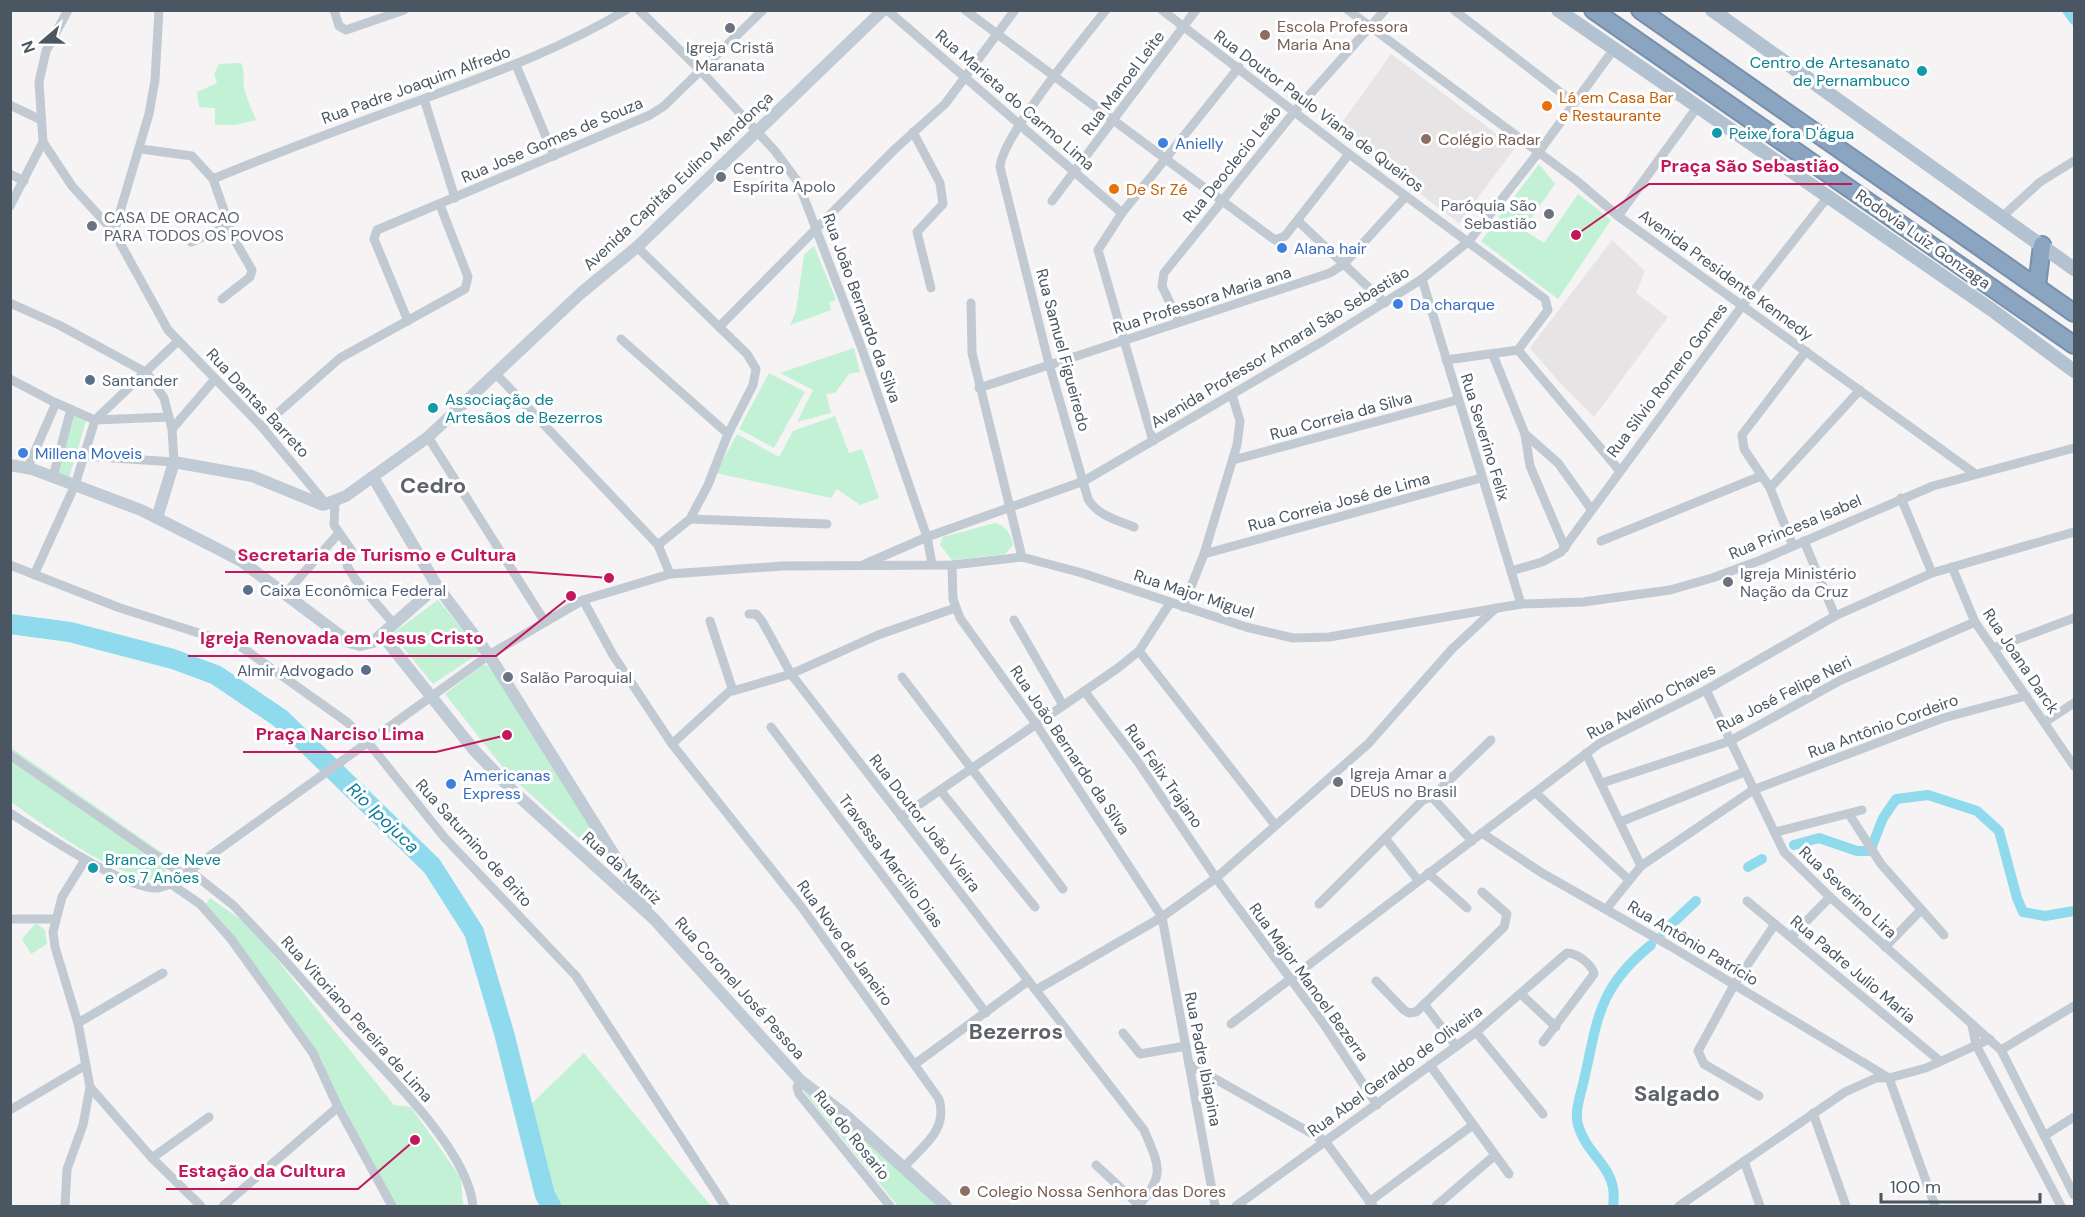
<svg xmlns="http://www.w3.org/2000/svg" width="2085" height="1217" viewBox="0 0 2085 1217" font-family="'DM Sans',sans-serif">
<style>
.education{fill:#e6e4e5}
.green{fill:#c3f1d5}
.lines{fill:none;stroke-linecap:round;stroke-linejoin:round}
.canal{stroke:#90daee;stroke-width:10}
.river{stroke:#90daee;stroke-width:20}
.highway-casing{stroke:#7690ad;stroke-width:20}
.street{stroke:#c1cad2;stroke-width:9}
.secondary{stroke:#c1cbd6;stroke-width:12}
.primary{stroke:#b3c2d1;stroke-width:14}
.highway{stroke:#8ba5c1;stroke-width:16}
.worship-dot{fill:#6b7280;stroke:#fff;stroke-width:2}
.education-dot{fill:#8d6e63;stroke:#fff;stroke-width:2}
.culture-dot{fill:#0f9aa8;stroke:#fff;stroke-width:2}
.food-dot{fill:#e8710a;stroke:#fff;stroke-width:2}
.shop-dot{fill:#3f7fe0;stroke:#fff;stroke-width:2}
.service-dot{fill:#5c6f8a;stroke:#fff;stroke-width:2}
.labels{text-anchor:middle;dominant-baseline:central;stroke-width:6;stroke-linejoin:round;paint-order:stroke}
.education-label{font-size:16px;fill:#785e54;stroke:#fff;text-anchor:start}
.worship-label{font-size:16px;fill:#5b616d;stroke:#fff;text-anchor:start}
.culture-label{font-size:16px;fill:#0d838f;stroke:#fff;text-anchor:start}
.street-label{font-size:16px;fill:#4a5661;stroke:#fff}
.food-label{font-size:16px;fill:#c56008;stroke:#fff;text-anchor:start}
.shop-label{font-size:16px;fill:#366cbe;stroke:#fff;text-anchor:start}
.service-label{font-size:16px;fill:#4e5e75;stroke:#fff;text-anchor:start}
.water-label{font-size:18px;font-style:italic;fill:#0c7c9b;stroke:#fff}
.district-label{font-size:22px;font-weight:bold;fill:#5f6368;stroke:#fff}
.leader{fill:none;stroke:#c2185b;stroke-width:2}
.callout-dot{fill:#c2185b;stroke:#fff;stroke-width:2}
.callout-label{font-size:18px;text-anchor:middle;font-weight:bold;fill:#c2185b;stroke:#fff;stroke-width:6;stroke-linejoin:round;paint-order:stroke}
</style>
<rect width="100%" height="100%" fill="#f5f3f3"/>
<g class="education">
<path d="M1391 54 1515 148 1459 223 1336 131Z"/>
<path d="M1612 240 1645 271 1636 293 1668 317 1594 417 1560 383 1530 348Z"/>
</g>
<g class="green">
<path d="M241 63C245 73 243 78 244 87 246 98 252 109 256 120L235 125H215V108L199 107 197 92 217 83 214 74 219 64Z"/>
<path d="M1539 164 1555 184 1523 230 1544 243 1578 194 1611 220 1558 299 1481 241Z"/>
<path d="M814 246 836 300 829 302 831 310 790 325 796 311 804 255Z"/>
<path d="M854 348 860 372 849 374 835 393 826 394 831 413 797 422 813 390 780 373Z"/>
<path d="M769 373 805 392 774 448 739 429Z"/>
<path d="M74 413 87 418 69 478 57 473Z"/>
<path d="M835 416 849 453 862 449 879 498 860 505 837 489 831 498 716 473 737 434 779 457 793 431Z"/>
<path d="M995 523C1007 526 1010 534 1013 545L1005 554 952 560 940 545 943 537Z"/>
<path d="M438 600 481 652 433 684 392 634Z"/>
<path d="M483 665H489L606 850 604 856 600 857 508 774 445 694Z"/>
<path d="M10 747 174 861 157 880C111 875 50 829 11 802Z"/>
<path d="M210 898 250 926 394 1105 411 1107 461 1178 463 1206H394L340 1104 320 1056 226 926 206 904Z"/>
<path d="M36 923 45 930 47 944 31 954 22 939Z"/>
<path d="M584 1053 711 1206H557L524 1111Z"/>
<path d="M805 1088 946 1206H898L804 1092Z"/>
</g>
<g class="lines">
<g class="canal">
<path d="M2067 10 2074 20"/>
<path d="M1794 845 1819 838 1857 851H1868"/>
<path d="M1872 846 1883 818 1896 799 1928 795 1977 811 1999 831 2017 898 2023 912 2045 916 2074 911"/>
<path d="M1748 867 1762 859"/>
<path d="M1663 932 1696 901"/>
<path d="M1613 1206C1619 1167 1588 1159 1578 1125 1574 1111 1581 1094 1584 1080 1598 1018 1598 988 1651 945"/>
</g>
<path class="river" d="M10 624 70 632 173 659 216 675 280 718 432 866 474 932 504 1033 545 1195 551 1206"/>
<defs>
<g id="highway">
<path d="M1593 10 2074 345"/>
<path d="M1640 10 2074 313"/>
<path d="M2037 286 2042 245"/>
</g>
</defs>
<use href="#highway" class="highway-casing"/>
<g class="street">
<path d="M68 10 46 51 39 82 43 142 72 186 114 232 168 330 262 427 327 505"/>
<path d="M334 10 339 26 346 30 404 10"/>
<path d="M639 10 701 71 775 151 798 182 862 349 927 537 932 564"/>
<path d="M887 10 1122 213"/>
<path d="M965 10 1275 240 1285 236 1349 154"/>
<path d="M1106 10C1083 39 1002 136 1000 167L1049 364 1088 499C1098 516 1117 520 1134 527"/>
<path d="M1162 10 1349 154 1545 299 1548 310 1518 350 1446 360"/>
<path d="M1348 10 1577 181 1618 216 1974 473"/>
<path d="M1454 10 1573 102"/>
<path d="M516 65 554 156"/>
<path d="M424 99 455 198"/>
<path d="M10 105 41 120"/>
<path d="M913 132 940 183 943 204 917 232 931 288"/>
<path d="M141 149 192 156 213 179 234 239 252 270 250 277 222 299"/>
<path d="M10 174 24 181"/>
<path d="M213 179C283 150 354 124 426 98 494 73 563 48 626 10"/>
<path d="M1052 201 1196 10"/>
<path d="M10 206 43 142"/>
<path d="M1618 216 1698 106"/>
<path d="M2003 216 2040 182 2074 161"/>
<path d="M1298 221 1385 303"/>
<path d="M114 232 149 114 155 80 159 10"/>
<path d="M191 242 229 226"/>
<path d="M637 247 747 354 756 369 753 385 728 434 708 485 690 519 658 545"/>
<path d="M1422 279 1521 604"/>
<path d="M10 303 61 326 147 373 164 398 172 429 174 462 84 456"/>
<path d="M971 303 972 353 1022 557"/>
<path d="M408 321 374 239 377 230 650 115 664 106 763 10"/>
<path d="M1179 322 1162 286 1164 273 1295 111 1385 10"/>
<path d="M719 327 895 149 945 104 1015 10"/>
<path d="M621 339 728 434"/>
<path d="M1518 350 1619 470"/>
<path d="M1493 355 1525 434 1530 466 1565 548"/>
<path d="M496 374 658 545 670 574"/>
<path d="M10 379 52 401 95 420 169 417"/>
<path d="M979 388 1330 273 1344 264 1406 196"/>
<path d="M262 427 340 358 465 289 468 277 440 205"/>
<path d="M172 429 215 379"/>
<path d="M1525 434 1558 463 1591 509"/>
<path d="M428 437 545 622"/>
<path d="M1153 441 1098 250 1122 213 1239 67"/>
<path d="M1233 460 1457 400"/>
<path d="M27 469 56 403"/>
<path d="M53 477 71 409"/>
<path d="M1770 488 1860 390"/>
<path d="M1901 498 1932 573"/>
<path d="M335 501 334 525 352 551 347 566 355 579 394 624"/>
<path d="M690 519 827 524"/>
<path d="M1601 541 1761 476"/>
<path d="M1804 541 1835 616"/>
<path d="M1793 546 1770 488 1744 449 1742 435 1806 351"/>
<path d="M1204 554 1481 478"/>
<path d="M865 564 927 537 1084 481 1323 341 1422 279 1469 241 1538 153 1614 49"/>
<path d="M10 565 120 608 240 646 347 722 367 741 444 837 576 976 725 1206"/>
<path d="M952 565 953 599 960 618 1036 724 1162 917 1215 1206"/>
<path d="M1952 567 1975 622 2074 766"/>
<path d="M1511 571 1542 562 1561 552 1742 306 1827 198"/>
<path d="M34 575 75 485 95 420 178 341"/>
<path d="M285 594 339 533"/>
<path d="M583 600 613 655 672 744 803 909 939 1099C948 1130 924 1145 905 1166"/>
<path d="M1183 607 1204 554 1237 445 1240 421 1232 395"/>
<path d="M749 614H756L762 621 791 674 1144 1130C1159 1166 1166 1174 1139 1205"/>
<path d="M1014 620 1063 705"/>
<path d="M710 621 733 691 791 674 878 635 955 608"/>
<path d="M1994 648 2074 618"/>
<path d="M1139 651 1275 825"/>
<path d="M902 677 1063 889"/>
<path d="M1706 690 1784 852 1830 897 2001 1050 2074 1195"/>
<path d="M1085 692 1138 762 1216 878 1323 1023 1377 1105"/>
<path d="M2045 722 2074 703"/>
<path d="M771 727 986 1013"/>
<path d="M672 744 731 690"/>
<path d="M1586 753 1641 866"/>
<path d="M10 755 184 875"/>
<path d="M1602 783 1730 741 1841 680 1975 622"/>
<path d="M940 790 1035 907"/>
<path d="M1537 794 1628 879"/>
<path d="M1432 797 1472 841"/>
<path d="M10 813C39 831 127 891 158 888 162 887 167 885 171 884L489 655 583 600 670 574 782 566 952 565 1022 557 1082 573 1246 627 1293 638 1329 637 1521 604 1583 602 1670 590 1712 578 1761 560 1933 486 2074 448"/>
<path d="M1849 814 1881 864 1944 935"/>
<path d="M901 817 1118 668 1139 651 1170 603"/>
<path d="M1620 822 1744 772"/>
<path d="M1776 832 1862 810"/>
<path d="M1482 833 1542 873 1670 946 1889 1078 1935 1206"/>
<path d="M1385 838 1418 880"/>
<path d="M190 871 233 905 253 926C285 959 314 994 345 1028 384 1071 468 1149 473 1206"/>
<path d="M1428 873 1467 908"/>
<path d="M171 884 200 904 231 939 313 1053 338 1107 392 1206"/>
<path d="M1747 901 1940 1061"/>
<path d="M1319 904 1423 800 1432 797 1491 740"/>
<path d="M1607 908 1641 866 1753 790 1943 718 2026 696"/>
<path d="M10 919H55"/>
<path d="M1791 937 1830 897"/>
<path d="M1885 947 1921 910"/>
<path d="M1376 981 1404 1010 1409 1013 1416 1012 1504 927 1507 914 1482 892"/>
<path d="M1036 990 1162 917 1216 878 1368 744 1452 649 1496 608"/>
<path d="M1522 995 1556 1027"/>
<path d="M1424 1004 1456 1046"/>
<path d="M78 1023 163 973"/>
<path d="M1231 1024 1600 743 1706 690 1835 616 1932 573 2074 532"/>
<path d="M1972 1025 1976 1045 2061 1206"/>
<path d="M1476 1032 1543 1114"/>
<path d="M1123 1033 1140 1054 1186 1046"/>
<path d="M2001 1050 2074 1006"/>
<path d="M915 1064 1028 981"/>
<path d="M1189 1064 1325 1141 1373 1206"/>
<path d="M1430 1065 1509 1174"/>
<path d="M800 1080 797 1087 799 1094 890 1206"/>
<path d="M90 1087 152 1158 201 1206"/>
<path d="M1759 1096 1704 1064 1698 1051 1734 985 1775 924"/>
<path d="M10 1110 86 1065"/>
<path d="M1813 1113 1846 1206"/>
<path d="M2044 1136 2074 1117"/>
<path d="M152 1158 209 1117"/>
<path d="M1744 1161 1760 1206"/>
<path d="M1096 1165 1140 1206"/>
<path d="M1369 1202 1473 1125"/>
<path d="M65 1206 67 1169 83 1125 90 1087 78 1023 55 947 53 932 62 897 85 860"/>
<path d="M223 1206 338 1107"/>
<path d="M1236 1206 1476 1032 1567 953C1577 953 1592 964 1594 974L1543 1042"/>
<path d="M1436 1206 1494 1156"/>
<path d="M1679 1206 1845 1092 1876 1078H1889L1926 1068 1990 1039"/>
</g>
<g class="secondary">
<path d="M10 465 32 469 141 510 216 548 241 561 349 642 360 645 373 642 437 586"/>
<path d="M373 477 437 586 489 655 646 906"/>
<path d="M157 518 174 462 252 476 323 505 346 496 428 437 581 293 637 247 883 10"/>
<path d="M382 635 474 750 515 793 654 919 800 1080 843 1113 946 1206"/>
</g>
<g class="primary">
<path d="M1558 10 1992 310 2074 371"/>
<path d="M1712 10 2074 269"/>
</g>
<use href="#highway" class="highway"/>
</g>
<g class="worship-dot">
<circle cx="730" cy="28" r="6"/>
<circle cx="721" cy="177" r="6"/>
<circle cx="1549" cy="214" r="6"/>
<circle cx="92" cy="226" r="6"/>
<circle cx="1728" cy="582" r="6"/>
<circle cx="508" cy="677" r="6"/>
<circle cx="1338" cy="782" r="6"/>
</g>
<g class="education-dot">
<circle cx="1265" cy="35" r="6"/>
<circle cx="1426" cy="139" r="6"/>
<circle cx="965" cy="1191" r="6"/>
</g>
<g class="culture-dot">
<circle cx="1922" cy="71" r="6"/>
<circle cx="1717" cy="133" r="6"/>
<circle cx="433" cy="408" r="6"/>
<circle cx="93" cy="868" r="6"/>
</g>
<g class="food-dot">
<circle cx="1547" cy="106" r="6"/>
<circle cx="1114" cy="189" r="6"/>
</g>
<g class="shop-dot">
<circle cx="1163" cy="143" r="6"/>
<circle cx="1282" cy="248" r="6"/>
<circle cx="1398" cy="304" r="6"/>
<circle cx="23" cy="453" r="6"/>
<circle cx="451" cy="784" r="6"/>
</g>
<g class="service-dot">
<circle cx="90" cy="380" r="6"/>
<circle cx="248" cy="590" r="6"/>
<circle cx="366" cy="670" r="6"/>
</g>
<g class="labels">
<g class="education-label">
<text x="1277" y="26">Escola Professora<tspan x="1277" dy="18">Maria Ana</tspan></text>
<text x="1438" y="139">Colégio Radar</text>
<text x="977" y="1191">Colegio Nossa Senhora das Dores</text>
</g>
<g class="worship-label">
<text x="730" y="47" text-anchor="middle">Igreja Cristã<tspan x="730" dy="18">Maranata</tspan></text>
<text x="733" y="168">Centro<tspan x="733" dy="18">Espírita Apolo</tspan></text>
<text x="1537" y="205" text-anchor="end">Paróquia São<tspan x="1537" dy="18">Sebastião</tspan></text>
<text x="104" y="217">CASA DE ORACAO<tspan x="104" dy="18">PARA TODOS OS POVOS</tspan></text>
<text x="1740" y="573">Igreja Ministério<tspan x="1740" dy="18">Nação da Cruz</tspan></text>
<text x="520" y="677">Salão Paroquial</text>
<text x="1350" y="773">Igreja Amar a<tspan x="1350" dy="18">DEUS no Brasil</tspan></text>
</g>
<g class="culture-label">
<text x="1910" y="62" text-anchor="end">Centro de Artesanato<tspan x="1910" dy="18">de Pernambuco</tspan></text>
<text x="1729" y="133">Peixe fora D'água</text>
<text x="445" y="399">Associação de<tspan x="445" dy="18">Artesãos de Bezerros</tspan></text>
<text x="105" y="859">Branca de Neve<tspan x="105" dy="18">e os 7 Anões</tspan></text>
</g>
<g class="street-label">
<text transform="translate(1123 83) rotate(-53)">Rua Manoel Leite</text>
<text transform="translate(416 85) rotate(-20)">Rua Padre Joaquim Alfredo</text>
<text transform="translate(1015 100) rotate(41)">Rua Marieta do Carmo Lima</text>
<text transform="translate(1319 111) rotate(37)">Rua Doutor Paulo Viana de Queiros</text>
<text transform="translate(552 140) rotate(-23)">Rua Jose Gomes de Souza</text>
<text transform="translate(1232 164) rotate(-51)">Rua Deoclecio Leão</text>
<text transform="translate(678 181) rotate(-43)">Avenida Capitão Eulino Mendonça</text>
<text transform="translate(1923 239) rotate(35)">Rodovia Luiz Gonzaga</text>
<text transform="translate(1726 275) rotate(36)">Avenida Presidente Kennedy</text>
<text transform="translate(1202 300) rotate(-18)">Rua Professora Maria ana</text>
<text transform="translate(862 308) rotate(70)">Rua João Bernardo da Silva</text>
<text transform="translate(1280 347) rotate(-31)">Avenida Professor Amaral São Sebastião</text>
<text transform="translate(1063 350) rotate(75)">Rua Samuel Figueiredo</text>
<text transform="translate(1667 380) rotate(-53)">Rua Silvio Romero Gomes</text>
<text transform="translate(258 403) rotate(47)">Rua Dantas Barreto</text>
<text transform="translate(1341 416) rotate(-15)">Rua Correia da Silva</text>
<text transform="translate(1485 437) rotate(73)">Rua Severino Felix</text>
<text transform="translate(1339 502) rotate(-15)">Rua Correia José de Lima</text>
<text transform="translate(1795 527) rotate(-23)">Rua Princesa Isabel</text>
<text transform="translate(1194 594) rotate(18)">Rua Major Miguel</text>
<text transform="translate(2021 661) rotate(56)">Rua Joana Darck</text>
<text transform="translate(1784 694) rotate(-27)">Rua José Felipe Neri</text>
<text transform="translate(1651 701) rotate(-28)">Rua Avelino Chaves</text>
<text transform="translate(1883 726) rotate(-20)">Rua Antônio Cordeiro</text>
<text transform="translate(1070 750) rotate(56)">Rua João Bernardo da Silva</text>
<text transform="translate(1164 776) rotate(55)">Rua Felix Trajano</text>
<text transform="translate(925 823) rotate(52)">Rua Doutor João Vieira</text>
<text transform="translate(474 843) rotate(48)">Rua Saturnino de Brito</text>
<text transform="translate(891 861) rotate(53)">Travessa Marcilio Dias</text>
<text transform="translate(622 868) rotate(42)">Rua da Matriz</text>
<text transform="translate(1848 892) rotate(43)">Rua Severino Lira</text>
<text transform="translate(845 943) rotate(54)">Rua Nove de Janeiro</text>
<text transform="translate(1693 943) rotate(31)">Rua Antônio Patrício</text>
<text transform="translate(1853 969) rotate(40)">Rua Padre Julio Maria</text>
<text transform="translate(1309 982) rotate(54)">Rua Major Manoel Bezerra</text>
<text transform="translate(740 988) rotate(48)">Rua Coronel José Pessoa</text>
<text transform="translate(357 1019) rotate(48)">Rua Vitoriano Pereira de Lima</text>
<text transform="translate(1203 1059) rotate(79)">Rua Padre Ibiapina</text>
<text transform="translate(1395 1071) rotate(-36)">Rua Abel Geraldo de Oliveira</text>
<text transform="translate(852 1135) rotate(51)">Rua do Rosario</text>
</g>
<g class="food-label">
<text x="1559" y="97">Lá em Casa Bar<tspan x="1559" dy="18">e Restaurante</tspan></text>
<text x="1126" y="189">De Sr Zé</text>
</g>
<g class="shop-label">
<text x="1175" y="143">Anielly</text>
<text x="1294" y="248">Alana hair</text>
<text x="1410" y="304">Da charque</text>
<text x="35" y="453">Millena Moveis</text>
<text x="463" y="775">Americanas<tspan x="463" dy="18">Express</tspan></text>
</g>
<g class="service-label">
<text x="102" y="380">Santander</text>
<text x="260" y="590">Caixa Econômica Federal</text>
<text x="354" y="670" text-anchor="end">Almir Advogado</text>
</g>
<g class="water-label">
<text transform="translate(383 818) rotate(44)">Rio Ipojuca</text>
</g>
<g class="district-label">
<text x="433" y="485">Cedro</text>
<text x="1016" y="1031">Bezerros</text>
<text x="1677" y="1093">Salgado</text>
</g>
</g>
<path class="leader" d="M1576 235L1649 184H1852M609 578L528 572H225M571 596L496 656H188M507 735L436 752H243M415 1140L358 1189H166"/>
<g class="callout-dot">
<circle cx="1576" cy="235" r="6"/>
<circle cx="609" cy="578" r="6"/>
<circle cx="571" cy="596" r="6"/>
<circle cx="507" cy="735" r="6"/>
<circle cx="415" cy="1140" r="6"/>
</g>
<g class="callout-label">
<text x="1750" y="172">Praça São Sebastião</text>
<text x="377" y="561">Secretaria de Turismo e Cultura</text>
<text x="342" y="644">Igreja Renovada em Jesus Cristo</text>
<text x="340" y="740">Praça Narciso Lima</text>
<text x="262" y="1177">Estação da Cultura</text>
</g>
<rect width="2085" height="1217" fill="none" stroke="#4a5661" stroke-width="24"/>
<g transform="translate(42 42) rotate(250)" stroke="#ffffff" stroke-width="4.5" paint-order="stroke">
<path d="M0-4.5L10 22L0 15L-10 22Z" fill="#4a5661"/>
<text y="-9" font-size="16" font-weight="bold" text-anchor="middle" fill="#4a5661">N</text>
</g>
<path d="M1881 1193v9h159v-9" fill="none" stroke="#4a5661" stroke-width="3"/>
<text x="1890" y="1193" font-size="18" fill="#4a5661" stroke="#ffffff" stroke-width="4.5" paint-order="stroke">100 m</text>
</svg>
